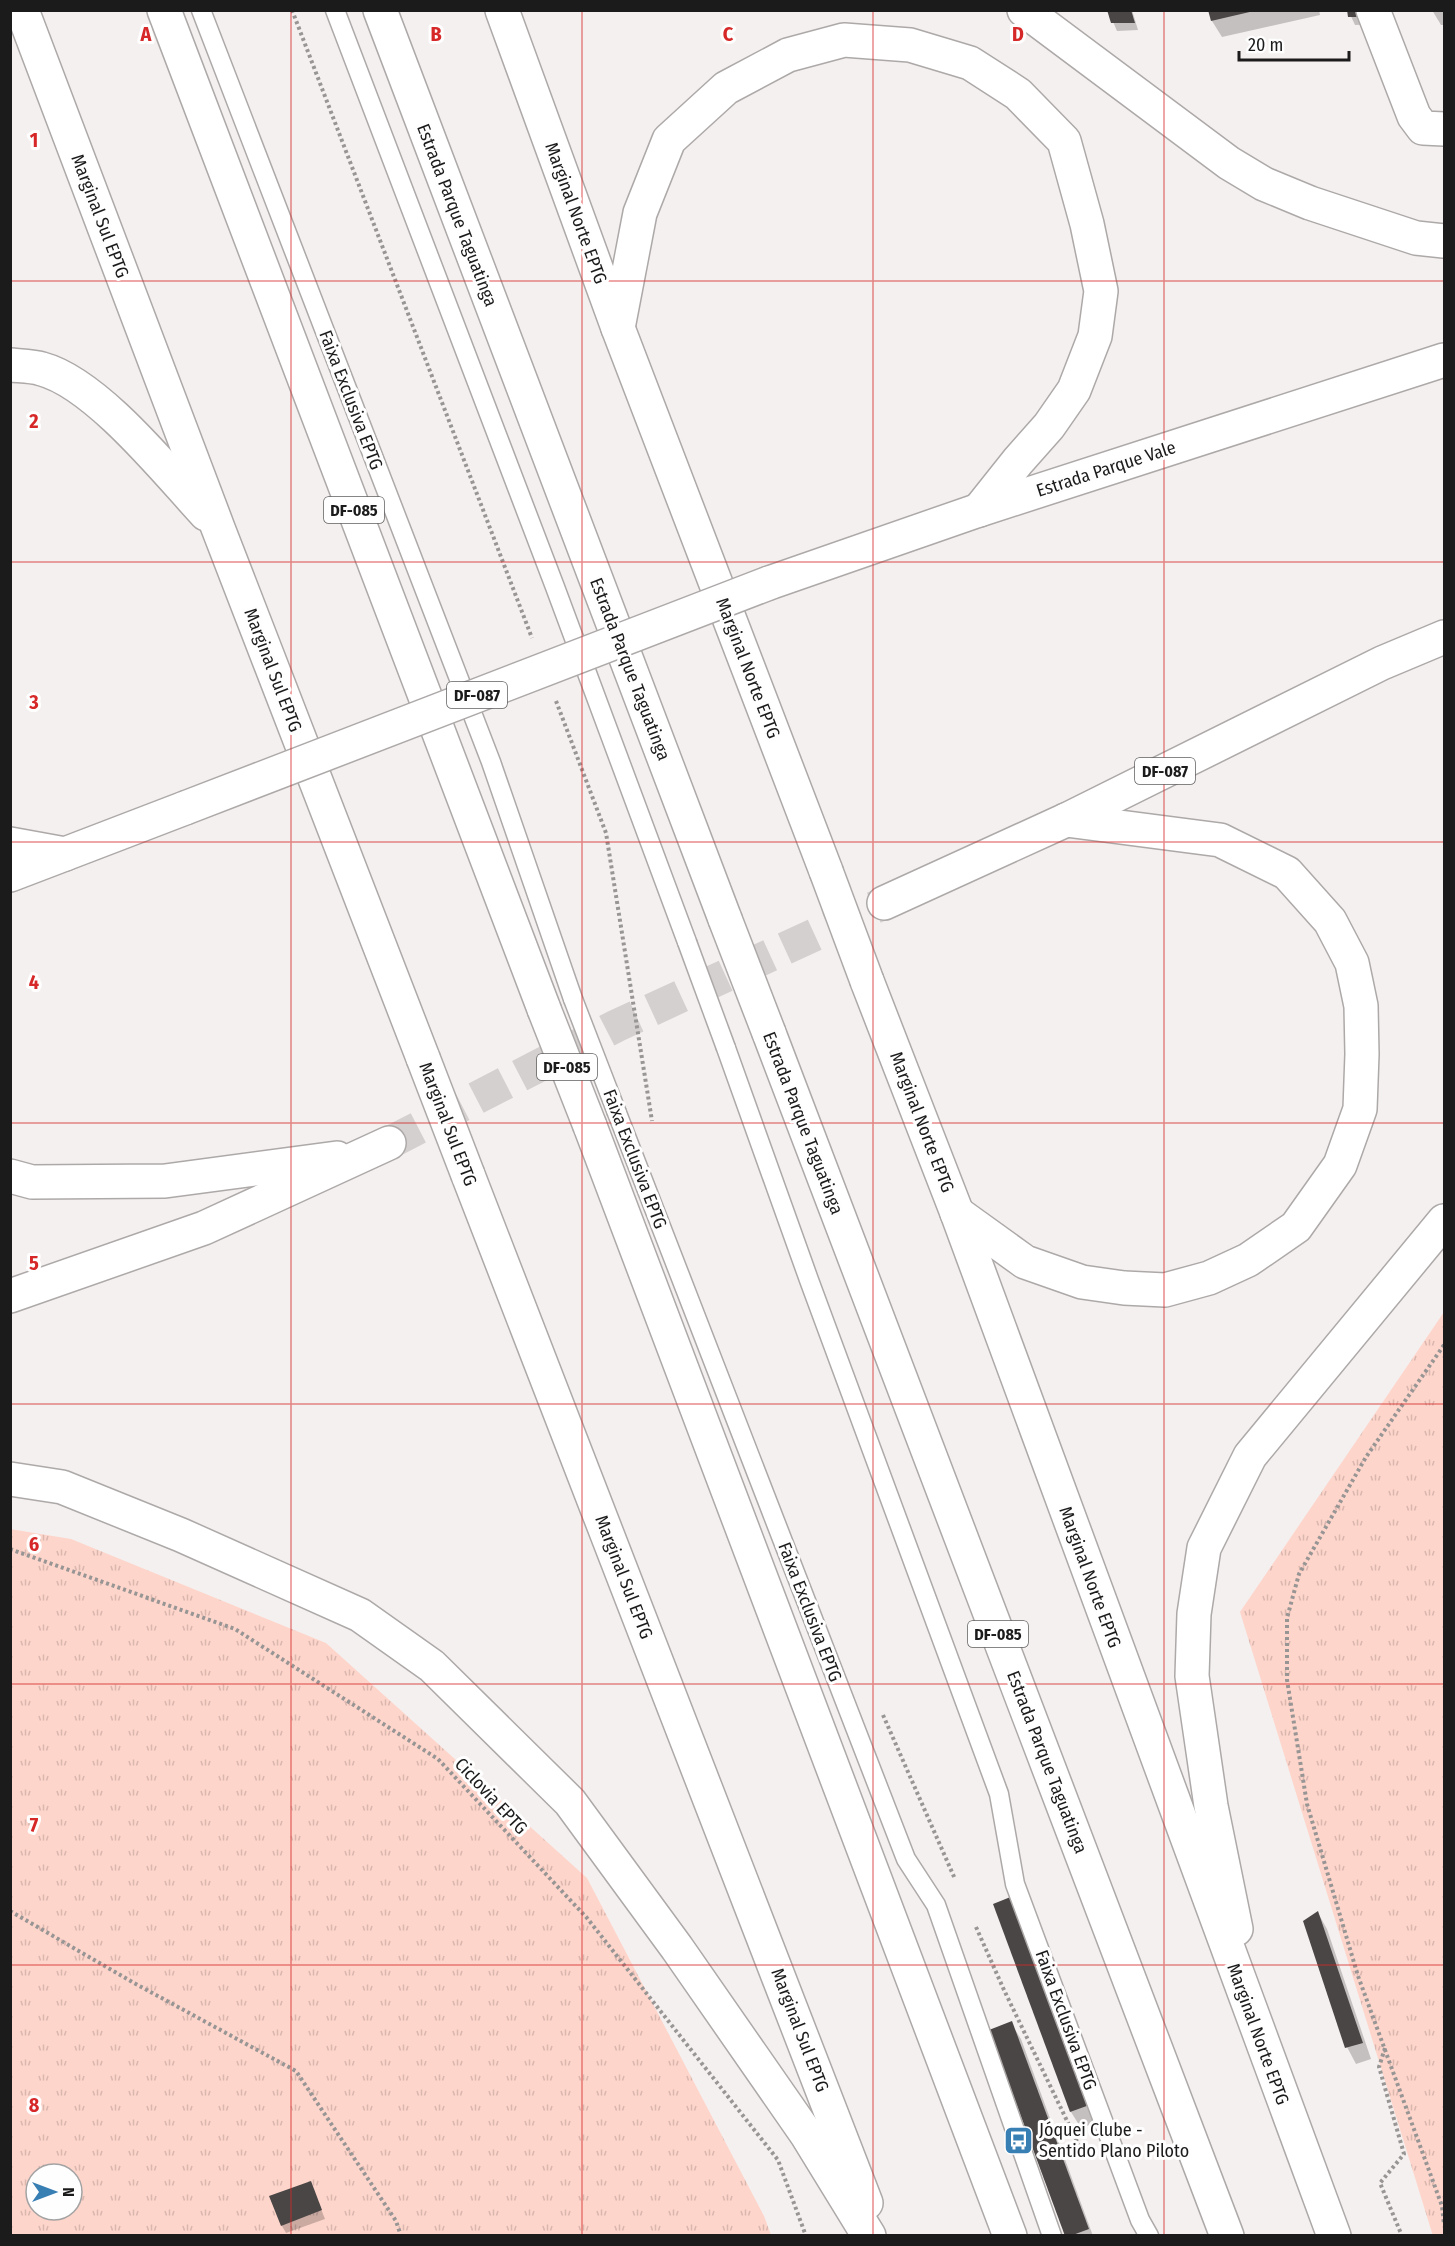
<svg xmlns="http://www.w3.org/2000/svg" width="1455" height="2246" viewBox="0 0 1455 2246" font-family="'Fira Sans Condensed',sans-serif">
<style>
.grass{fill:url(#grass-tufts);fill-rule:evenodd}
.shadow{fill:#0003}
.building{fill:#494645}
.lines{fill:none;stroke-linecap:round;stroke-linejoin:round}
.primary-tunnel{stroke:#d4d0cf;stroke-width:33;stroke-dasharray:33 16;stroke-linecap:butt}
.lane-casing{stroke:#ada9a8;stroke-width:21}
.street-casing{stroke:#ada9a8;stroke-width:36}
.secondary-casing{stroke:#ada9a8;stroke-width:36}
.primary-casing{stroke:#ada9a8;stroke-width:36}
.highway-casing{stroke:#ada9a8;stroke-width:36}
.path{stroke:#989595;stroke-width:4;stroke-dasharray:3 3;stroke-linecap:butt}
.lane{stroke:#fff;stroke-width:18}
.street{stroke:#fff;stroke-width:33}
.secondary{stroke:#fff;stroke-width:33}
.primary{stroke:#fff;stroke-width:33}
.highway{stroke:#fff;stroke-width:33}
.lane-bridge-casing{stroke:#ada9a8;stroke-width:21;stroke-linecap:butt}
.primary-bridge-casing{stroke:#ada9a8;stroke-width:36;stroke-linecap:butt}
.highway-bridge-casing{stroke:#ada9a8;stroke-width:36;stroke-linecap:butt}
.lane-bridge{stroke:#fff;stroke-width:18}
.primary-bridge{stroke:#fff;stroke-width:33}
.highway-bridge{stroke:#fff;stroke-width:33}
.grid{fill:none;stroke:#d62828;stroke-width:1.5;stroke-opacity:0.55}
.labels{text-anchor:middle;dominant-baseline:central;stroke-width:6;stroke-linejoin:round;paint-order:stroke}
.shield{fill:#fffefe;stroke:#605f5f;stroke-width:1.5}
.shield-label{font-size:16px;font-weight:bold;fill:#1c1b1b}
.street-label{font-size:18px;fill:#1c1b1b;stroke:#fffefe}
.poi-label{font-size:18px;fill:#1c1b1b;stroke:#fffefe;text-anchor:start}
.grid-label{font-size:20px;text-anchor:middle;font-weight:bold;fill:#d62828;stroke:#fffefe;stroke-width:6;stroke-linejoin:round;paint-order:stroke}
</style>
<defs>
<pattern id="grass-tufts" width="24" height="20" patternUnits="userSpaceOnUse" patternTransform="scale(1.5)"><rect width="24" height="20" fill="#fed5cb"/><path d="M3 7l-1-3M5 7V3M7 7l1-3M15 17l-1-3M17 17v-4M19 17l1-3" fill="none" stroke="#d9b6ae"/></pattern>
</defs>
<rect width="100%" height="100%" fill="#f4f0ef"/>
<g class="grass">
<path d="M1444 1312V2235L1433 2236 1240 1612Z"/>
<path d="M10 1529 71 1539 326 1643 587 1878 764 2216 771 2235H11ZM36 2174H72V2210H36Z"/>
</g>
<g class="shadow">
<path d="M1108 10H1132L1138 30 1117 31Z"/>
<path d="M1210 10H1319L1320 15 1222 37 1212 21Z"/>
<path d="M1348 10 1378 24 1355 25Z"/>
<path d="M1432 10H1444V25H1441Z"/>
<path d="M1318 1913 1327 1929 1371 2059 1356 2064 1347 2047Z"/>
<path d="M1022 1915 1103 2120 1081 2128 1071 2112Z"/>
<path d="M1011 2023 1021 2039 1093 2236H1067Z"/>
<path d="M310 2182 325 2219 286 2233 282 2226Z"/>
</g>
<g class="building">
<path d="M1107 10H1131L1135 23H1111Z"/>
<path d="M1208 10H1254V11L1211 21Z"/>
<path d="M1347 10H1373L1374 17H1348Z"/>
<path d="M1013 1896 1095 2103 1070 2112 993 1904Z"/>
<path d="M1318 1911 1363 2043 1345 2048 1303 1921Z"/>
<path d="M1012 2021 1089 2229 1070 2236H1065L989 2030Z"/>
<path d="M311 2181 322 2210 281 2226 269 2196Z"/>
</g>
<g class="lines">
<path class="primary-tunnel" d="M389 1143 616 1026 884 903"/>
<defs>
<g id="lane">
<path d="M201 10 491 762 573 999"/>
<path d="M335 10 555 587 687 942"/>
<path d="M726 1048 809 1280 999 1794 1015 1884 1140 2220 1149 2236"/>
<path d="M617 1113 906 1859 936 1905 1052 2236"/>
</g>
<path id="street" d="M1373 10 1414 116 1423 128 1444 129"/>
<path id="secondary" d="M10 875 65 854"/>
<g id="primary">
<path d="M22 10 218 528 423 1058"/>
<path d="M502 10 618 328 826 871"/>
<path d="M1024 10 1229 163 1264 184 1310 203 1416 238 1444 241"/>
<path d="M618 328 640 213 669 140 726 88 788 55 844 40 910 45 970 63 1018 94 1064 141 1087 224 1101 291 1095 336 1074 390 1049 426 1018 461 979 510"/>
<path d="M10 365C21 366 33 366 42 369 97 384 167 472 206 514"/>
<path d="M769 583 979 510 1444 360"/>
<path d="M10 844 65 854 185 808"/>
<path d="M884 903 1066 820 1382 663 1444 637"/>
<path d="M867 981 957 1213 1334 2236"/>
<path d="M468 1175 866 2203"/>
<path d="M10 1176 32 1182 165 1181 337 1158"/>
<path d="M957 1213 1025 1262 1082 1282 1124 1288 1165 1290 1209 1278 1248 1260 1296 1227 1340 1165 1360 1109 1362 1054 1361 1006 1352 963 1330 921 1287 873 1220 840 1066 820"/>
<path d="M10 1296 204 1228 389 1143"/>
<path d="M10 1479 62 1487 181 1535 360 1615 432 1666 570 1802 677 1948 807 2135 869 2236"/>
<path d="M1236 1929 1211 1806 1192 1676 1194 1614 1204 1548 1250 1456 1444 1221"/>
</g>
<g id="highway">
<path d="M164 10 544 1009"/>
<path d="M380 10 725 919"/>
<path d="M769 1033 1227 2236"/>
<path d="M590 1126 1010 2236"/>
</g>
</defs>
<use href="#lane" class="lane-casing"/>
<use href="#street" class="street-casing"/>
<use href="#secondary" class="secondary-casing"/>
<use href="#primary" class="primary-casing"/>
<use href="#highway" class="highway-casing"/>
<g class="path">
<path d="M292 10 532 638"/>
<path d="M556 701 606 833 652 1121"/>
<path d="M1444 1345 1366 1457 1299 1574 1287 1618V1680L1307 1804 1358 1976 1442 2206 1444 2225"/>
<path d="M10 1549 235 1629 438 1759 587 1918 778 2160 806 2236"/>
<path d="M883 1715 955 1879"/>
<path d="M10 1911 134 1983 296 2071 396 2221 401 2236"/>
<path d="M976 1927 1004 1990 1083 2154"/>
<path d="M1385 2048 1379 2067 1404 2154 1380 2183 1402 2236"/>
</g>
<use href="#lane" class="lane"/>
<use href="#street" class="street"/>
<use href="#secondary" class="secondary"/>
<use href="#primary" class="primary"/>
<use href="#highway" class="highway"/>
<defs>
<g id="lane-bridge">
<path d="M687 942 726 1048"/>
<path d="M573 999 617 1113"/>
</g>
<g id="primary-bridge">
<path d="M185 808 769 583"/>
<path d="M826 871 867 981"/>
<path d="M423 1058 468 1175"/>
</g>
<g id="highway-bridge">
<path d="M725 919 769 1033"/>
<path d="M544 1009 590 1126"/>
</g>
</defs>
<use href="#lane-bridge" class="lane-bridge-casing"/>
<use href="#primary-bridge" class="primary-bridge-casing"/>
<use href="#highway-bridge" class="highway-bridge-casing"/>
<use href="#lane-bridge" class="lane-bridge"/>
<use href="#primary-bridge" class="primary-bridge"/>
<use href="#highway-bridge" class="highway-bridge"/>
</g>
<path class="grid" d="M291 10V2236M582 10V2236M873 10V2236M1164 10V2236M10 281H1444M10 562H1444M10 842H1444M10 1123H1444M10 1404H1444M10 1684H1444M10 1965H1444"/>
<defs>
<symbol id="bus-square" viewBox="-11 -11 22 22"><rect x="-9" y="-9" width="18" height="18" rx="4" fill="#387fb4" stroke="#fffefe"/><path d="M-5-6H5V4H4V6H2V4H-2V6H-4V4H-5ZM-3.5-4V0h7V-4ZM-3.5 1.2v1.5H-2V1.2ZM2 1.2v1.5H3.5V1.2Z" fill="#fff"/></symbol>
</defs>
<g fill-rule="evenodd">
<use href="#bus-square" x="1002" y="2124" width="33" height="33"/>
</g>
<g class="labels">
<g class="shield">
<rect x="324" y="497" width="60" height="26" rx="4.5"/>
<rect x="447" y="682" width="60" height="26" rx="4.5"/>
<rect x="1135" y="758" width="60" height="26" rx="4.5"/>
<rect x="537" y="1054" width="60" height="26" rx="4.5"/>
<rect x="968" y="1621" width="60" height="26" rx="4.5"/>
</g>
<g class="shield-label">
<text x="354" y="510">DF-085</text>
<text x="477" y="695">DF-087</text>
<text x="1165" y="771">DF-087</text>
<text x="567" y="1067">DF-085</text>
<text x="998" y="1634">DF-085</text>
</g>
<g class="street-label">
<text transform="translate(576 213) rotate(70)">Marginal Norte EPTG</text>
<text transform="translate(457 215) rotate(69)">Estrada Parque Taguatinga</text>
<text transform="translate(100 216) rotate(69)">Marginal Sul EPTG</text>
<text transform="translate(351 400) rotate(69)">Faixa Exclusiva EPTG</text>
<text transform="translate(1106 469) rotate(-18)">Estrada Parque Vale</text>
<text transform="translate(748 668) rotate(69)">Marginal Norte EPTG</text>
<text transform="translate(630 669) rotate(69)">Estrada Parque Taguatinga</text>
<text transform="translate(273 670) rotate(69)">Marginal Sul EPTG</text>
<text transform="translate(922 1122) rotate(69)">Marginal Norte EPTG</text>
<text transform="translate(803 1123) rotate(69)">Estrada Parque Taguatinga</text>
<text transform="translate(448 1124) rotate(69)">Marginal Sul EPTG</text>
<text transform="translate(635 1159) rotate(69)">Faixa Exclusiva EPTG</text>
<text transform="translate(624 1577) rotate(69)">Marginal Sul EPTG</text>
<text transform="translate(1090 1577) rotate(70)">Marginal Norte EPTG</text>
<text transform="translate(810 1612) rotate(69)">Faixa Exclusiva EPTG</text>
<text transform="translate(1047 1762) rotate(69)">Estrada Parque Taguatinga</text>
<text transform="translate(491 1796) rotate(47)">Ciclovia EPTG</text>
<text transform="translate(1066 2020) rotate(70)">Faixa Exclusiva EPTG</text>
<text transform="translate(800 2030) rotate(69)">Marginal Sul EPTG</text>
<text transform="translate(1258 2034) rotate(70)">Marginal Norte EPTG</text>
</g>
<g class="poi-label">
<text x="1039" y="2130">Jóquei Clube -<tspan x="1039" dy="21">Sentido Plano Piloto</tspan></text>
</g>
</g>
<g class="grid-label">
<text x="146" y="41">A</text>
<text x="436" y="41">B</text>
<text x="728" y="41">C</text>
<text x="1018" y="41">D</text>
<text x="34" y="147">1</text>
<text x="34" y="428">2</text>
<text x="34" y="709">3</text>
<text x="34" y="989">4</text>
<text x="34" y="1270">5</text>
<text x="34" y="1551">6</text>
<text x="34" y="1832">7</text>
<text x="34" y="2112">8</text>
</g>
<rect width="1455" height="2246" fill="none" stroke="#1c1b1b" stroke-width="24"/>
<g transform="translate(54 2192) rotate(90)"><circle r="28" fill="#fffefe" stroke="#a4a3a3" stroke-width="1.5"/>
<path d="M0-4.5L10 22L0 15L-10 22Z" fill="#387fb4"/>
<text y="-9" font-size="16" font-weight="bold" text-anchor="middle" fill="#1c1b1b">N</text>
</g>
<path d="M1239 51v9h110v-9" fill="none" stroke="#1c1b1b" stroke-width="3"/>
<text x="1248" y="51" font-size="18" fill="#1c1b1b" stroke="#fffefe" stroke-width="4.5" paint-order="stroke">20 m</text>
</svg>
